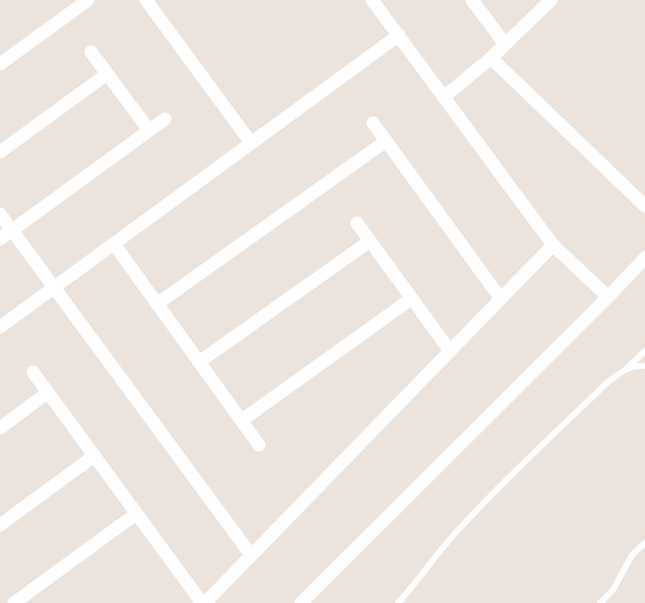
<svg xmlns="http://www.w3.org/2000/svg" width="645" height="603" viewBox="0 0 645 603" font-family="'Source Sans 3',sans-serif">
<style>
.lines{fill:none;stroke-linecap:round;stroke-linejoin:round}
.lane{stroke:#fff;stroke-width:6}
.street{stroke:#fff;stroke-width:13}
</style>
<rect width="100%" height="100%" fill="#ebe2db"/>
<g class="lines">
<g class="lane">
<path d="M626 369 645 351"/>
<path d="M398 603C420 579 438 551 460 528 507 477 559 429 609 381 620 373 631 364 645 366"/>
<path d="M600 603 613 590 632 555 645 543"/>
</g>
<g class="street">
<path d="M146 0 251 143"/>
<path d="M372 0 553 245 608 297"/>
<path d="M472 0 505 44"/>
<path d="M91 52 149 130"/>
<path d="M491 58 645 206"/>
<path d="M0 64 88 0"/>
<path d="M444 97 491 58 551 0"/>
<path d="M373 123 501 299"/>
<path d="M0 152 107 74"/>
<path d="M0 214 251 555"/>
<path d="M357 223 450 351"/>
<path d="M0 239 165 119"/>
<path d="M114 244 259 445"/>
<path d="M157 304 386 141"/>
<path d="M0 327 399 35"/>
<path d="M199 362 370 241"/>
<path d="M33 372 202 603"/>
<path d="M242 420 411 299"/>
<path d="M0 428 47 393"/>
<path d="M0 525 94 456"/>
<path d="M14 603 136 514"/>
<path d="M205 603 553 245"/>
<path d="M301 603 608 297 645 258"/>
</g>
</g>
</svg>
